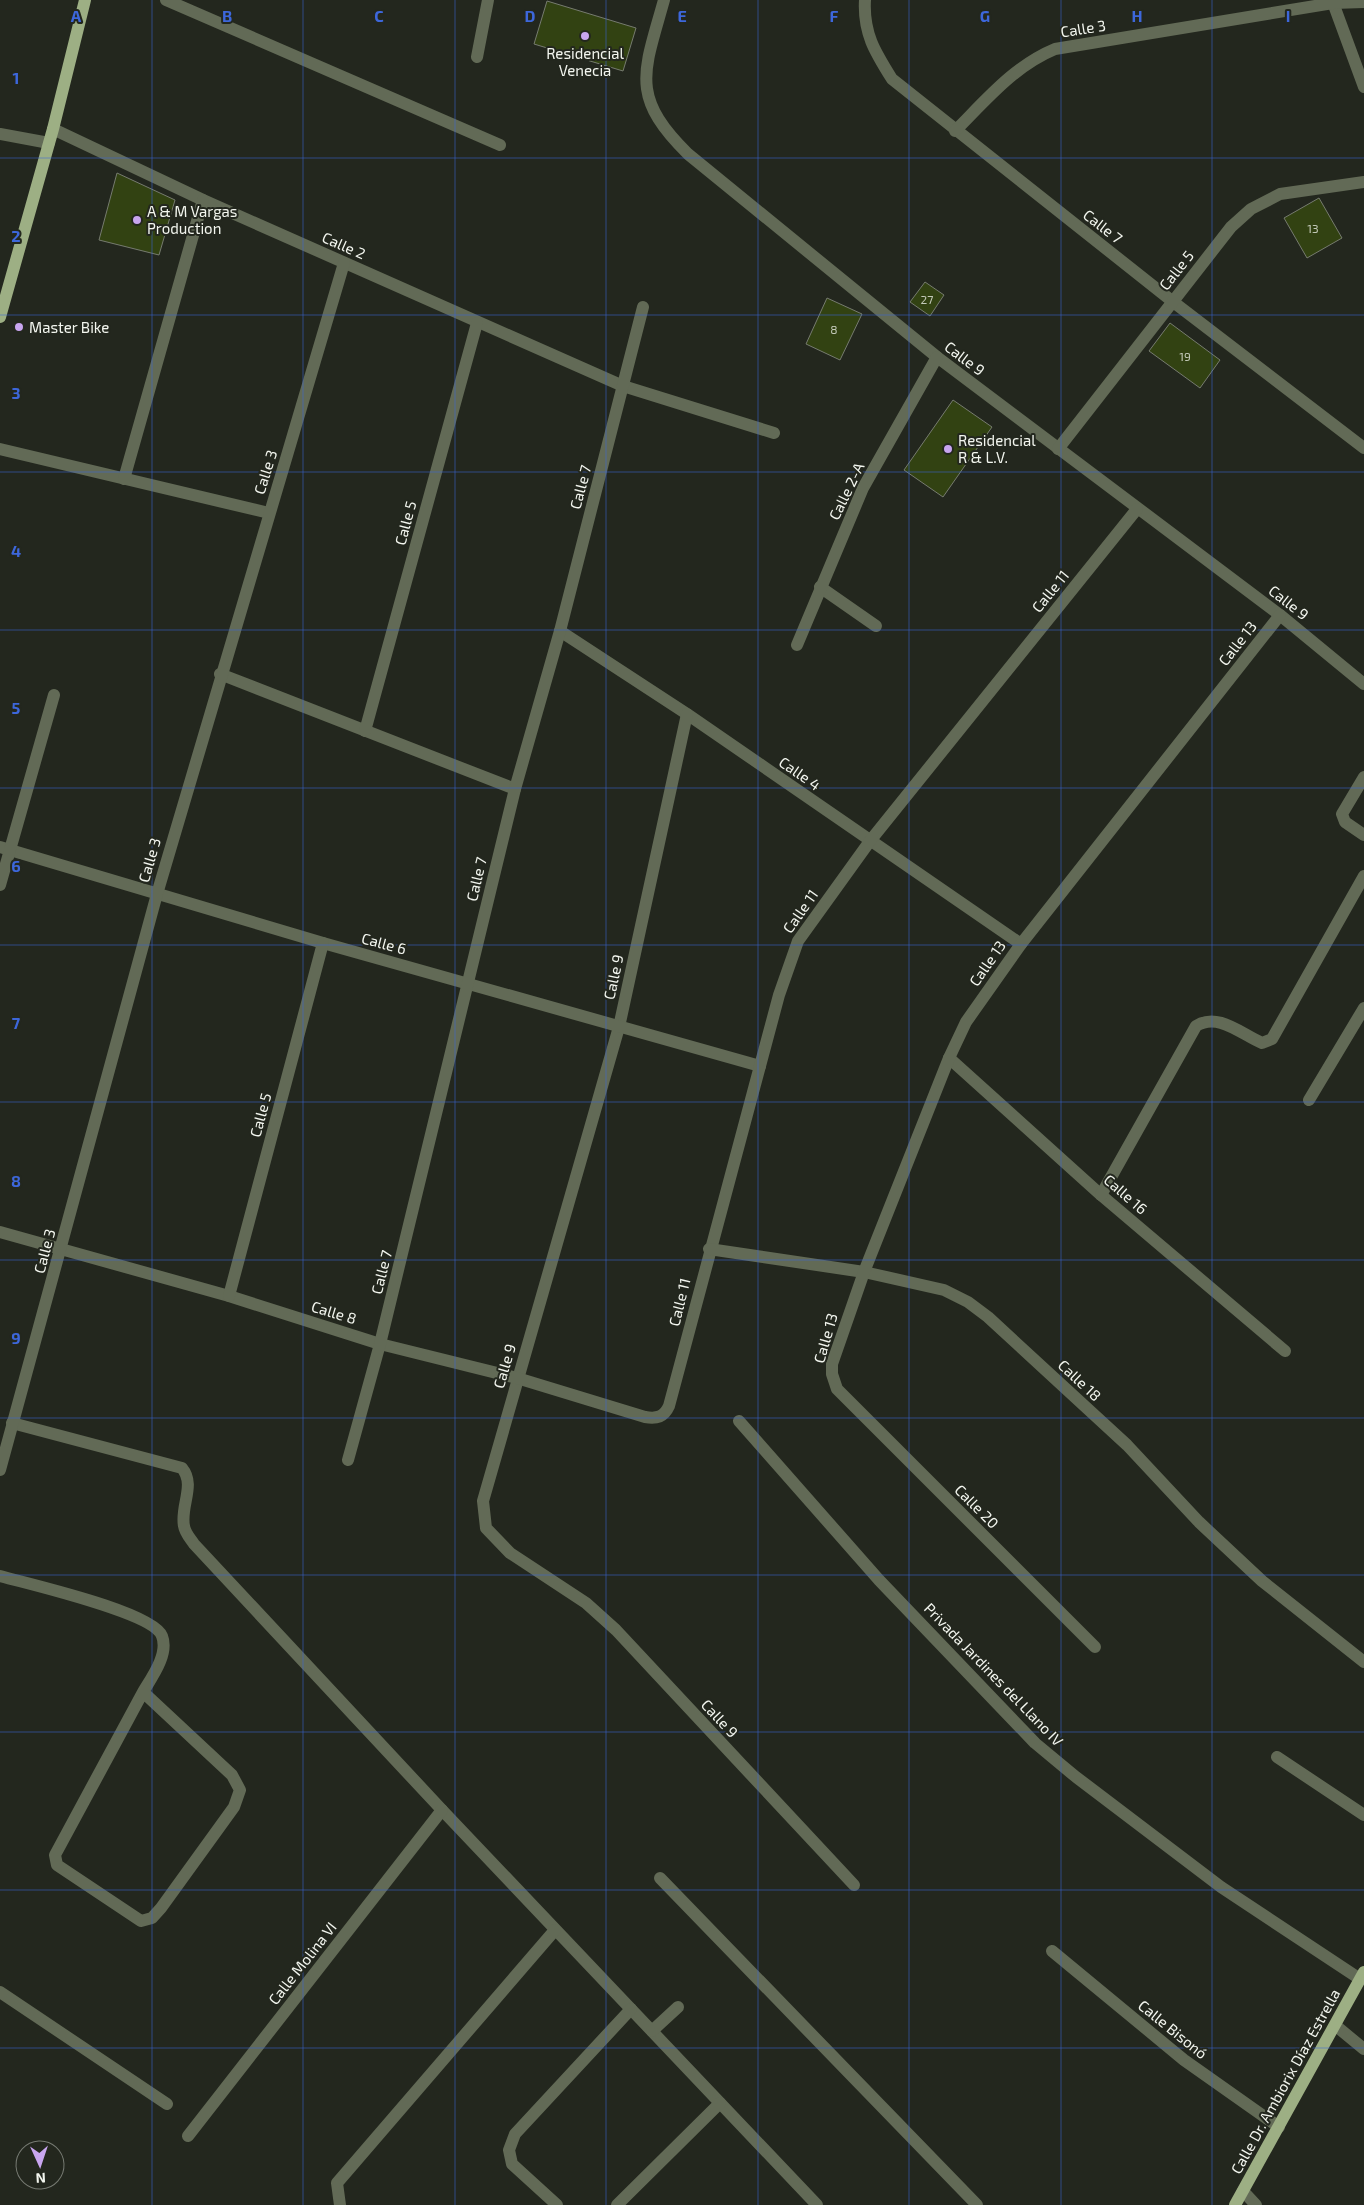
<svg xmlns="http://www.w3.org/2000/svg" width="1364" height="2205" viewBox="0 0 1364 2205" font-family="'Exo 2',sans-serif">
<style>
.building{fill:#324212;stroke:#767b6f}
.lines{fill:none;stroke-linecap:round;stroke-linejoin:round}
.minor{stroke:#626a56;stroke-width:12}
.major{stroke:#9daf84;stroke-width:12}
.grid{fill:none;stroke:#3d67db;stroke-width:1;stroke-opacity:0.55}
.poi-dot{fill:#c8a5ef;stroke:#23271e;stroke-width:2}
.labels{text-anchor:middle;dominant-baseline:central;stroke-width:4;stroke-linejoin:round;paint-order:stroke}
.number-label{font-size:12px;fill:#c3c9b8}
.street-label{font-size:15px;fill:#f3f6ef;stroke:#23271e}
.poi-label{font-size:15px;fill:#f3f6ef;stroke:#23271e;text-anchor:start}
.grid-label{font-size:16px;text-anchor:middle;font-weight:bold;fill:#3d67db;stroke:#23271e;stroke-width:4;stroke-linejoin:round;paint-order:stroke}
</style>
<rect width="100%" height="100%" fill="#23271e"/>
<g class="building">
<path d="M547 1 636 28 623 71 534 44Z"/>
<path d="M117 173 175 200 159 255 99 240Z"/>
<path d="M1319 198 1342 238 1307 258 1284 218Z"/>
<path d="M925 282 944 295 930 316 910 302Z"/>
<path d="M827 298 862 314 840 360 806 344Z"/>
<path d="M1170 323 1220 360 1200 388 1149 351Z"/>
<path d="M953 400 992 427 943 497 904 470Z"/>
</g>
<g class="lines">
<g class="minor">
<path d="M166 0 500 145"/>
<path d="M664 0C644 72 629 96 688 154L937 357 1280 615 1364 684"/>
<path d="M865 0C863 33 875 52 892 79L1172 301 1364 448"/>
<path d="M1332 0 1364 87"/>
<path d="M477 57 488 0"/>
<path d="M53 129 203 200 623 386 774 433"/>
<path d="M955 131C986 100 1014 66 1055 49L1333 3 1364 2"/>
<path d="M0 134 49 143"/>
<path d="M0 449 269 513"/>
<path d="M1058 449 1231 227 1251 209 1280 194 1364 182"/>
<path d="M124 479 203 200"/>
<path d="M820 587 876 626"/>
<path d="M560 631 687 714 1021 944"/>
<path d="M797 645 863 488 937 357"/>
<path d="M220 674 515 789"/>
<path d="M687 714 619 1027 483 1501 486 1528 510 1553 586 1603 616 1630 854 1885"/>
<path d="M365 731 477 323"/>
<path d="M1364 777 1342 814 1345 822 1364 835"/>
<path d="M0 847 323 943 760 1066"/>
<path d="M0 885 54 695"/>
<path d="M949 1058 1101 1195 1285 1351"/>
<path d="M1309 1100 1364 1008"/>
<path d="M1101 1195 1196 1026C1218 1012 1241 1034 1262 1043L1272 1039 1364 876"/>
<path d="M0 1232 229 1296 380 1344 517 1378 645 1417C657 1419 664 1417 669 1406L779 995 798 941 870 841 1137 509"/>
<path d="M709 1249 864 1272 944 1290 968 1302 988 1317 1127 1445 1199 1522 1262 1581 1364 1662"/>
<path d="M229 1296 323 943"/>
<path d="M739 1421 879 1580 1035 1743 1076 1777 1221 1887 1360 1979"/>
<path d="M12 1423 182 1468C196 1485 180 1506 184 1526 185 1533 190 1538 194 1544L442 1810 817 2205"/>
<path d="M348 1460 380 1344 515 789 560 631 643 307"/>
<path d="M0 1470 157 894 344 263"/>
<path d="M0 1576C28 1584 153 1612 162 1636 169 1654 152 1677 143 1692L55 1855 57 1865 141 1921 152 1918 161 1908 234 1807 240 1790 232 1775 143 1692"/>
<path d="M1095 1647 837 1389 832 1374V1364L864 1272 949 1058 966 1022 1021 944 1280 615"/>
<path d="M1277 1757 1364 1815"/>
<path d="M660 1878 977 2205"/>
<path d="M1052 1951 1184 2060 1279 2127"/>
<path d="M0 1992 167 2104"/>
<path d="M1336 2026 1364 2049"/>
<path d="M652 2031 678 2007"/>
<path d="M188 2136 442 1810"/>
<path d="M1243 2191 1256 2205"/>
<path d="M340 2205 337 2183 555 1930"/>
<path d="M557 2205 512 2164 509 2150 515 2134 631 2009"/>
<path d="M617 2205 720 2103"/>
</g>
<g class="major">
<path d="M0 317 53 129 85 0"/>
<path d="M1235 2205 1364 1972"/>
</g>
</g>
<path class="grid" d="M152 0V2205M303 0V2205M455 0V2205M606 0V2205M758 0V2205M909 0V2205M1061 0V2205M1212 0V2205M0 158H1364M0 315H1364M0 472H1364M0 630H1364M0 788H1364M0 945H1364M0 1102H1364M0 1260H1364M0 1418H1364M0 1575H1364M0 1732H1364M0 1890H1364M0 2048H1364"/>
<g class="poi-dot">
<circle cx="585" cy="36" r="5"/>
<circle cx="137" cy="220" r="5"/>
<circle cx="19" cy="327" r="5"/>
<circle cx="948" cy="449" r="5"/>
</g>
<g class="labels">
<g class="number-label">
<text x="1313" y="228">13</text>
<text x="927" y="299">27</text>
<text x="834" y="329">8</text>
<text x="1185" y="356">19</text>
</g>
<g class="street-label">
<text transform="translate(1083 28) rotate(-9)">Calle 3</text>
<text transform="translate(1103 226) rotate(38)">Calle 7</text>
<text transform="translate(344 245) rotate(24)">Calle 2</text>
<text transform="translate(1176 270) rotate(-52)">Calle 5</text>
<text transform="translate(965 358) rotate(37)">Calle 9</text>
<text transform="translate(265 472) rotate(-73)">Calle 3</text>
<text transform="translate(580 487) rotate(-75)">Calle 7</text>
<text transform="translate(846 491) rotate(-64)">Calle 2-A</text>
<text transform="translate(405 523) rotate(-75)">Calle 5</text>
<text transform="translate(1050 591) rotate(-51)">Calle 11</text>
<text transform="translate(1289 602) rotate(38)">Calle 9</text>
<text transform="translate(1237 643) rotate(-52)">Calle 13</text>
<text transform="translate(800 773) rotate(35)">Calle 4</text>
<text transform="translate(149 860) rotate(-74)">Calle 3</text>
<text transform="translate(476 879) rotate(-77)">Calle 7</text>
<text transform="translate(800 911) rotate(-55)">Calle 11</text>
<text transform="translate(384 943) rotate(15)">Calle 6</text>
<text transform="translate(987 963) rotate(-55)">Calle 13</text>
<text transform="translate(613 977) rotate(-78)">Calle 9</text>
<text transform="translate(260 1115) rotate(-75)">Calle 5</text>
<text transform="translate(1126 1194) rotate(41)">Calle 16</text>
<text transform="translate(44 1251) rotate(-75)">Calle 3</text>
<text transform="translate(381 1272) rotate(-76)">Calle 7</text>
<text transform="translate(679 1302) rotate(-76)">Calle 11</text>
<text transform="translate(334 1312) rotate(17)">Calle 8</text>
<text transform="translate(825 1338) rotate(-74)">Calle 13</text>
<text transform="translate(504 1366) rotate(-74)">Calle 9</text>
<text transform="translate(1080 1380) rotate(43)">Calle 18</text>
<text transform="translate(977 1506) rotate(45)">Calle 20</text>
<text transform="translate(994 1674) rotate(46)">Privada Jardines del Llano IV</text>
<text transform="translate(720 1718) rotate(47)">Calle 9</text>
<text transform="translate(302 1963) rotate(-52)">Calle Molina VI</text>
<text transform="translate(1173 2029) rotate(39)">Calle Bisonó</text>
<text transform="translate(1285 2081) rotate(-61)">Calle Dr. Ambiorix Díaz Estrella</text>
</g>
<g class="poi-label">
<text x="585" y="53" text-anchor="middle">Residencial<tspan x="585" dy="17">Venecia</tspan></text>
<text x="147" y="211">A &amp; M Vargas<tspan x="147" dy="17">Production</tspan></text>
<text x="29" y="327">Master Bike</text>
<text x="958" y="440">Residencial<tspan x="958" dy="17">R &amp; L.V.</tspan></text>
</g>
</g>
<g class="grid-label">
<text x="76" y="22">A</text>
<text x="227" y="22">B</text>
<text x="379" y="22">C</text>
<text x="530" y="22">D</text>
<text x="682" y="22">E</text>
<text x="834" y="22">F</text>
<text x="985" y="22">G</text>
<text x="1137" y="22">H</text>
<text x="1288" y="22">I</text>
<text x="16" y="84">1</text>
<text x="16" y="242">2</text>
<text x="16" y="399">3</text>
<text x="16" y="557">4</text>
<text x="16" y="714">5</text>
<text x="16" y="872">6</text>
<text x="16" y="1029">7</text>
<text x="16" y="1187">8</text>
<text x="16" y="1344">9</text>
</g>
<g transform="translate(40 2165) rotate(177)"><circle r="24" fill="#23271e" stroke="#767a72"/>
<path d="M0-4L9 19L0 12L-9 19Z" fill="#c8a5ef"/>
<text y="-8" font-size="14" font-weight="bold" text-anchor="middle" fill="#f3f6ef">N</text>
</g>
</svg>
